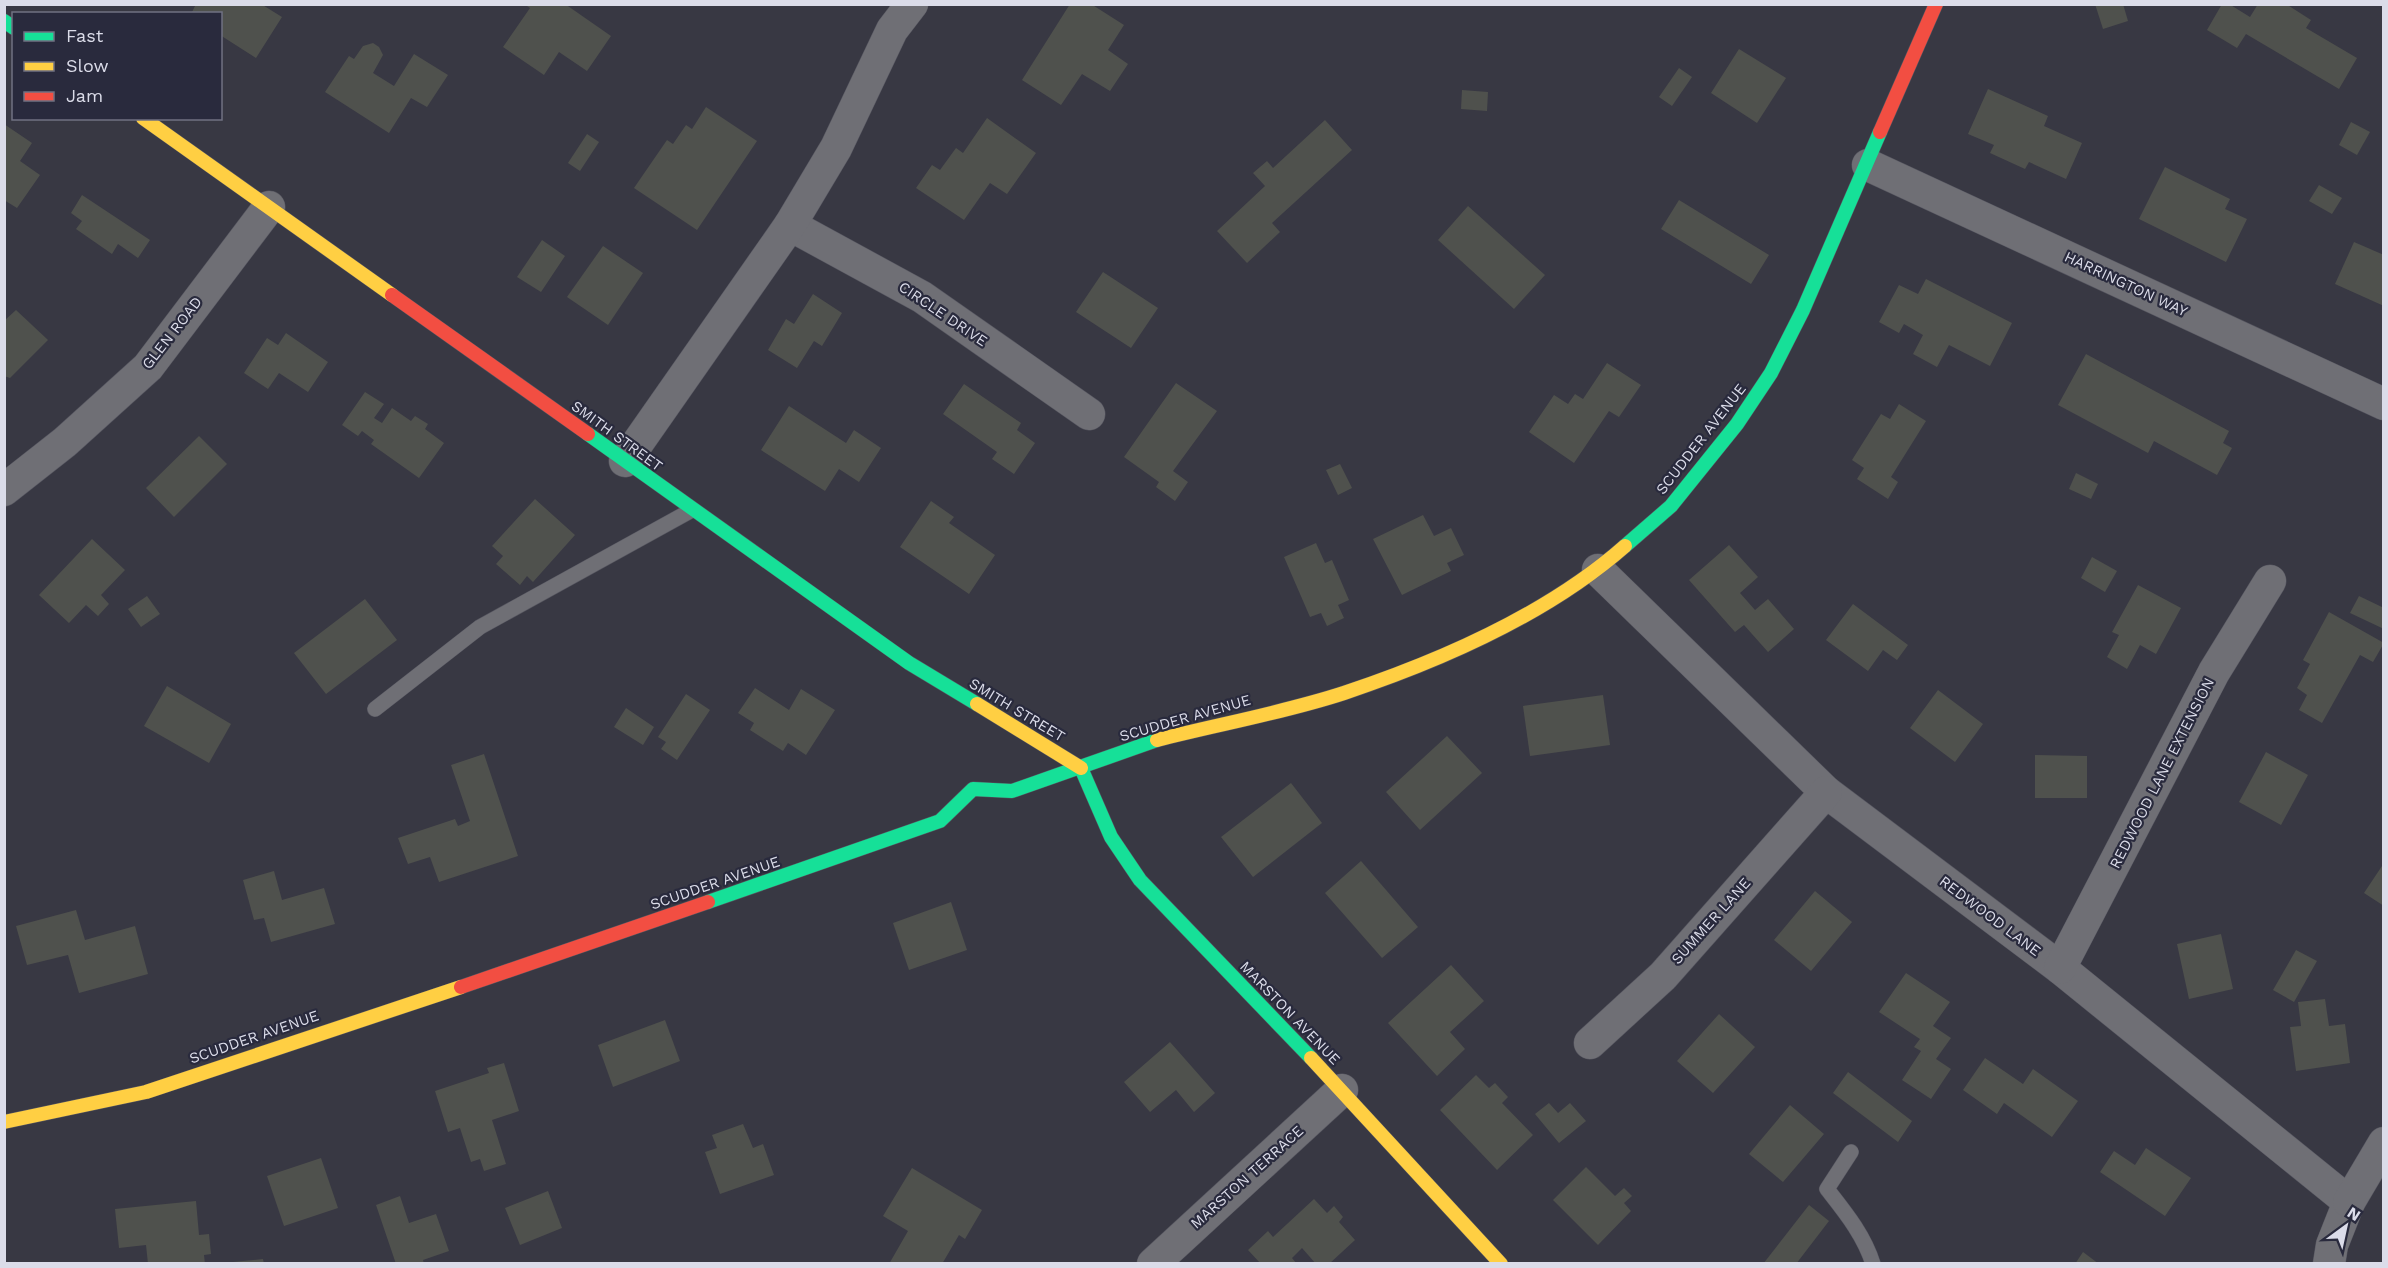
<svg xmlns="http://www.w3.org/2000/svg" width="2388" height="1268" viewBox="0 0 2388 1268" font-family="'Work Sans',sans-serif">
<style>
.building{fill:#4f514d}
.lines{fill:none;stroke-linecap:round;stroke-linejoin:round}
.lane-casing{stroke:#565660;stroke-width:16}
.street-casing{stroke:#565660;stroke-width:33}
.fast-casing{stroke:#565660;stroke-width:15}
.slow-casing{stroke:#565660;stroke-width:15}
.jam-casing{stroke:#565660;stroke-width:15}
.lane{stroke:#6f6f75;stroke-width:15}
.street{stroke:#6f6f75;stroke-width:32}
.fast{stroke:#16e098;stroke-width:14}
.slow{stroke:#ffcf43;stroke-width:14}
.jam{stroke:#f24e42;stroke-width:14}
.labels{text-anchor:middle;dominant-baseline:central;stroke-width:4.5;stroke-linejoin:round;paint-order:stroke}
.street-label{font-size:15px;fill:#dbdce9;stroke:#292a3d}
</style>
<rect width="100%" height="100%" fill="#383843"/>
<g class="building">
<path d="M196 4H261L282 17 256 58 220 35V14H191Z"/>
<path d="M524 4H565L611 36 587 71 559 52 544 75 503 47 530 8Z"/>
<path d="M1070 4H1091L1124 25 1108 50 1128 64 1110 91 1082 74 1061 105 1022 80Z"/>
<path d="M2095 4H2123L2128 21 2103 29Z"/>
<path d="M2222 4H2229L2250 17 2258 4H2286L2311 20 2306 28 2357 58 2339 89 2246 34 2237 48 2207 30Z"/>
<path d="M373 43 379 47 383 55 373 73 394 86 414 54 448 75 427 107 411 98 389 133 325 92 349 56 354 59 363 46Z"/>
<path d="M1739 49 1786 78 1757 123 1711 93Z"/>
<path d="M1679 68 1692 77 1672 106 1659 97Z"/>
<path d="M1988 89 2048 116 2044 126 2082 143 2066 179 2029 162 2025 169 1990 153 1994 145 1968 134Z"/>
<path d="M1462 90 1488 92 1487 111 1461 109Z"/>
<path d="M706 107 757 141 697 230 634 188 667 140 673 144 686 125 692 129Z"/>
<path d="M987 118 1036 153 1007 194 990 183 964 220 916 188 932 165 940 170 956 148 963 153Z"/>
<path d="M1325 120 1352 150 1272 223 1280 232 1247 263 1217 231 1265 186 1253 173 1267 161 1273 168Z"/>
<path d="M2351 122 2370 132 2357 155 2339 145Z"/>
<path d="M4 124 32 143 20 161 40 175 17 208 4 200Z"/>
<path d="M587 134 599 142 580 171 568 163Z"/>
<path d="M2165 167 2230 199 2225 209 2247 219 2226 262 2139 219Z"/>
<path d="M2319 185 2342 198 2332 214 2309 201Z"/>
<path d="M82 195 150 240 138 258 118 244 112 254 76 229 82 221 71 213Z"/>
<path d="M1679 200 1769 255 1751 284 1661 229Z"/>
<path d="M1468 206 1545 275 1514 309 1438 240Z"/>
<path d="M542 240 565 256 541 292 517 277Z"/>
<path d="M2354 242 2384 255V306L2335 284Z"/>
<path d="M603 246 643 273 608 325 567 297Z"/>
<path d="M1103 272 1158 308 1131 348 1076 312Z"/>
<path d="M1926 279 2012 323 1990 366 1949 345 1937 367 1913 354 1923 335 1904 324 1899 333 1879 322 1899 285 1918 294Z"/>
<path d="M813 294 842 313 822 346 814 341 797 368 768 350 786 319 794 324Z"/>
<path d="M16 310 48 340 10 378 4 376V321Z"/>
<path d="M286 333 328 362 308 392 279 373 268 389 244 373 267 338 278 345Z"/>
<path d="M2086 354 2229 431 2223 443 2232 448 2217 475 2154 441 2148 453 2058 405Z"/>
<path d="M1607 363 1641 385 1619 417 1609 411 1574 463 1529 432 1554 395 1568 404 1575 394 1583 399Z"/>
<path d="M1176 383 1217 411 1173 471 1188 482 1175 501 1156 487 1159 482 1124 457Z"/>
<path d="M964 384 1021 423 1017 430 1035 443 1014 474 992 459 997 452 943 414Z"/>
<path d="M365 392 384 404 374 418 382 423 392 408 411 421 415 416 428 424 425 429 444 443 419 478 371 444 374 440 362 431 358 436 342 425Z"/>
<path d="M1899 404 1926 421 1891 477 1898 482 1888 499 1857 479 1864 468 1852 460 1881 414 1890 419Z"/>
<path d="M789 406 846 443 854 430 881 448 859 482 839 469 825 491 761 450Z"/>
<path d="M199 436 227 464 174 517 146 488Z"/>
<path d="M1340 464 1352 488 1338 495 1326 470Z"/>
<path d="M2076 473 2098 484 2091 499 2069 489Z"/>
<path d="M535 499 575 535 533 582 527 576 520 585 496 564 503 556 492 546Z"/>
<path d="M931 501 954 517 949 523 995 555 969 594 900 547Z"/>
<path d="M1423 515 1434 536 1451 528 1464 555 1447 563 1451 571 1402 595 1373 539Z"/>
<path d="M92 539 125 570 101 595 109 604 98 616 86 605 69 623 39 595Z"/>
<path d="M1316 543 1325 563 1332 560 1349 600 1338 605 1344 618 1327 626 1321 613 1310 617 1284 557Z"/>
<path d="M1729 545 1758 577 1740 593 1755 610 1768 599 1794 629 1768 652 1744 625 1735 632 1689 580Z"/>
<path d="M2092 557 2117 571 2105 592 2081 578Z"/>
<path d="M2138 585 2181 608 2156 654 2140 645 2127 669 2107 657 2119 635 2112 632Z"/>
<path d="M147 596 160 614 141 627 128 609Z"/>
<path d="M2359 596 2384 608V629L2350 613Z"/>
<path d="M365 599 397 640 326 694 294 653Z"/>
<path d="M1853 604 1908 645 1897 660 1883 650 1868 671 1826 640Z"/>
<path d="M2329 612 2384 643 2373 662 2360 655 2322 723 2299 710 2307 695 2297 688 2310 664 2303 660Z"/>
<path d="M167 686 231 724 209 763 144 726Z"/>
<path d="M755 688 789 710 801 689 835 710 806 755 788 743 783 751 750 730 754 723 738 713Z"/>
<path d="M1938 690 1983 724 1955 762 1910 728Z"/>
<path d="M686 694 710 710 677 760 661 749 666 742 658 737Z"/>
<path d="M1603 695 1610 745 1530 756 1523 706Z"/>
<path d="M626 708 654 727 643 745 614 727Z"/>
<path d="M1447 736 1482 773 1420 830 1386 792Z"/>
<path d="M2266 752 2308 775 2281 825 2239 802Z"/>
<path d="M484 754 518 856 439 882 430 857 408 864 398 838 455 819 458 826 470 821 451 765Z"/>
<path d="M2035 755 2087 756V798H2035Z"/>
<path d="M1291 783 1322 823 1253 877 1221 837Z"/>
<path d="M1361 861 1418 927 1382 958 1325 893Z"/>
<path d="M2384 863V906L2364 893Z"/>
<path d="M274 871 282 900 324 888 335 924 271 942 264 918 254 920 243 880Z"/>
<path d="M1815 891 1852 922 1811 971 1774 940Z"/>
<path d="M951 902 967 950 909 970 893 923Z"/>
<path d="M76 910 85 940 135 926 148 974 79 993 68 955 27 965 16 926Z"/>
<path d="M2221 934 2233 989 2189 999 2177 944Z"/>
<path d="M2296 950 2317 961 2294 1002 2273 990Z"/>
<path d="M1451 965 1484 1001 1450 1032 1465 1049 1437 1076 1388 1023Z"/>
<path d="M1906 973 1950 1002 1933 1026 1951 1038 1936 1059 1951 1069 1931 1099 1902 1080 1921 1051 1914 1047 1920 1039 1879 1012Z"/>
<path d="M2325 999 2329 1026 2345 1024 2350 1063 2296 1071 2290 1027 2301 1026 2298 1002Z"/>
<path d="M1719 1014 1755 1047 1713 1093 1677 1061Z"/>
<path d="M665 1020 680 1061 613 1087 598 1045Z"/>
<path d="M1170 1042 1215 1093 1194 1112 1176 1090 1150 1112 1124 1082Z"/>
<path d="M1985 1058 2023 1084 2033 1069 2078 1101 2052 1137 2004 1103 1997 1114 1963 1090Z"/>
<path d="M504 1063 519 1111 492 1120 506 1164 484 1171 480 1159 471 1162 460 1128 448 1132 435 1091 489 1073 487 1068Z"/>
<path d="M1848 1072 1912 1121 1898 1142 1833 1093Z"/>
<path d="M1476 1075 1489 1088 1495 1083 1508 1097 1502 1103 1533 1135 1497 1170 1440 1110Z"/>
<path d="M1549 1103 1558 1113 1570 1103 1586 1121 1559 1143 1535 1114Z"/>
<path d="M1790 1105 1824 1134 1783 1182 1749 1154Z"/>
<path d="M743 1124 753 1148 763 1144 774 1175 720 1194 705 1152 717 1148 712 1135Z"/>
<path d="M2146 1148 2191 1178 2165 1216 2100 1172 2114 1151 2135 1165Z"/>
<path d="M321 1158 338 1208 284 1226 267 1176Z"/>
<path d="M1586 1167 1615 1196 1624 1188 1632 1196 1624 1203 1631 1211 1598 1245 1553 1200Z"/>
<path d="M912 1168 982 1210 965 1239 959 1235 942 1264H889L908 1231 883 1216Z"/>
<path d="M548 1191 562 1228 520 1245 505 1208Z"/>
<path d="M400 1196 409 1223 436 1214 449 1251 423 1260 424 1264H396L376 1205Z"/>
<path d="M1314 1199 1327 1213 1334 1206 1343 1217 1339 1222 1355 1240 1329 1264H1316L1302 1248 1292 1258 1297 1264H1261L1248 1250 1268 1231 1273 1237Z"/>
<path d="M196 1201 199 1235 209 1234 211 1254 204 1255 205 1264H148L146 1245 119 1248 115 1209Z"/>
<path d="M1809 1205 1829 1221 1796 1264H1763Z"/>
<path d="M2083 1252 2099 1264H2075Z"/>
<path d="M263 1259 264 1264H233V1262Z"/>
</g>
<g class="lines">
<defs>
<g id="lane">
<path d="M375 709 480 627 692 510"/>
<path d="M1851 1152 1827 1189C1845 1212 1864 1235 1873 1264"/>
</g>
<g id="street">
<path d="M1868 165 2384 404"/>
<path d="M790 225 922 297 1089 414"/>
<path d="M625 461 790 225 836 148 892 30 912 4"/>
<path d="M4 490 65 442 148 367 269 207"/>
<path d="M1598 570 1826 792 2060 968 2349 1202 2332 1245 2329 1264"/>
<path d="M2060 968 2214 672 2270 581"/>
<path d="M1590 1043 1663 976 1826 792"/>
<path d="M2349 1202 2384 1143"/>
<path d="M1153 1264 1342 1090"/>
</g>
<g id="fast">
<path d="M4 21 14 28"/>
<path d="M588 434 909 663 977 704"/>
<path d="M1625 546 1671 506 1737 424 1771 373 1803 310 1880 132"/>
<path d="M1081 768 1111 837 1140 880 1311 1058"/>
<path d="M708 902 940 821 973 789 1012 791 1157 740"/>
</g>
<g id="slow">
<path d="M143 118 392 295"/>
<path d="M977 704 1081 768"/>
<path d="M1157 740C1219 724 1283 713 1344 693 1440 661 1549 613 1625 546"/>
<path d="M1311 1058 1501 1264"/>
<path d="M4 1122 146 1092 461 987"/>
</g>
<g id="jam">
<path d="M1880 132 1936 4"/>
<path d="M392 295 588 434"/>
<path d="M461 987 708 902"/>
</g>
</defs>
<use href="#lane" class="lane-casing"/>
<use href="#street" class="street-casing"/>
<use href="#fast" class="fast-casing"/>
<use href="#slow" class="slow-casing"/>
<use href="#jam" class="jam-casing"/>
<use href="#lane" class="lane"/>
<use href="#street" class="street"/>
<use href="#fast" class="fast"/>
<use href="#slow" class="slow"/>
<use href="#jam" class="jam"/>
</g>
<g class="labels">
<g class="street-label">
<text transform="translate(2126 284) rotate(25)">HARRINGTON WAY</text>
<text transform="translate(943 314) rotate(34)">CIRCLE DRIVE</text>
<text transform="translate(172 333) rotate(-52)">GLEN ROAD</text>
<text transform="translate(617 436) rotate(36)">SMITH STREET</text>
<text transform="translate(1701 439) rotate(-52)">SCUDDER AVENUE</text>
<text transform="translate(1017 710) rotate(31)">SMITH STREET</text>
<text transform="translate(1185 718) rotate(-16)">SCUDDER AVENUE</text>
<text transform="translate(2162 773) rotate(-63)">REDWOOD LANE EXTENSION</text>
<text transform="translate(715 883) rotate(-19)">SCUDDER AVENUE</text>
<text transform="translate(1990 916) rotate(37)">REDWOOD LANE</text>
<text transform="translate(1711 921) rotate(-48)">SUMMER LANE</text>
<text transform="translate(1290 1013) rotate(46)">MARSTON AVENUE</text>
<text transform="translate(254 1037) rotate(-19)">SCUDDER AVENUE</text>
<text transform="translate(1247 1177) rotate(-42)">MARSTON TERRACE</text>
</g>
</g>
<rect width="2388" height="1268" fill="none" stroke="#dbdce9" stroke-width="12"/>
<rect x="12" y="12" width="210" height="108" fill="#292a3d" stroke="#707182" stroke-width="1.5"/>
<rect x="24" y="32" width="30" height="9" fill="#16e098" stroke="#707182" stroke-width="1.5"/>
<text x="66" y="42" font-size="18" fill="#dbdce9">Fast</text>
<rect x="24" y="62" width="30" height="9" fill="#ffcf43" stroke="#707182" stroke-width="1.5"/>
<text x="66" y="72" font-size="18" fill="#dbdce9">Slow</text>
<rect x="24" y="92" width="30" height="9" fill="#f24e42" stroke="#707182" stroke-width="1.5"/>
<text x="66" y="102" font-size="18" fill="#dbdce9">Jam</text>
<g transform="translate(2346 1226) rotate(33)" stroke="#292a3d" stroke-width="4.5" paint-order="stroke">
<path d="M0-4.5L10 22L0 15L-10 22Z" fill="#dbdce9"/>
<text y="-9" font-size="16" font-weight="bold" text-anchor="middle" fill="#dbdce9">N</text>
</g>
</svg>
